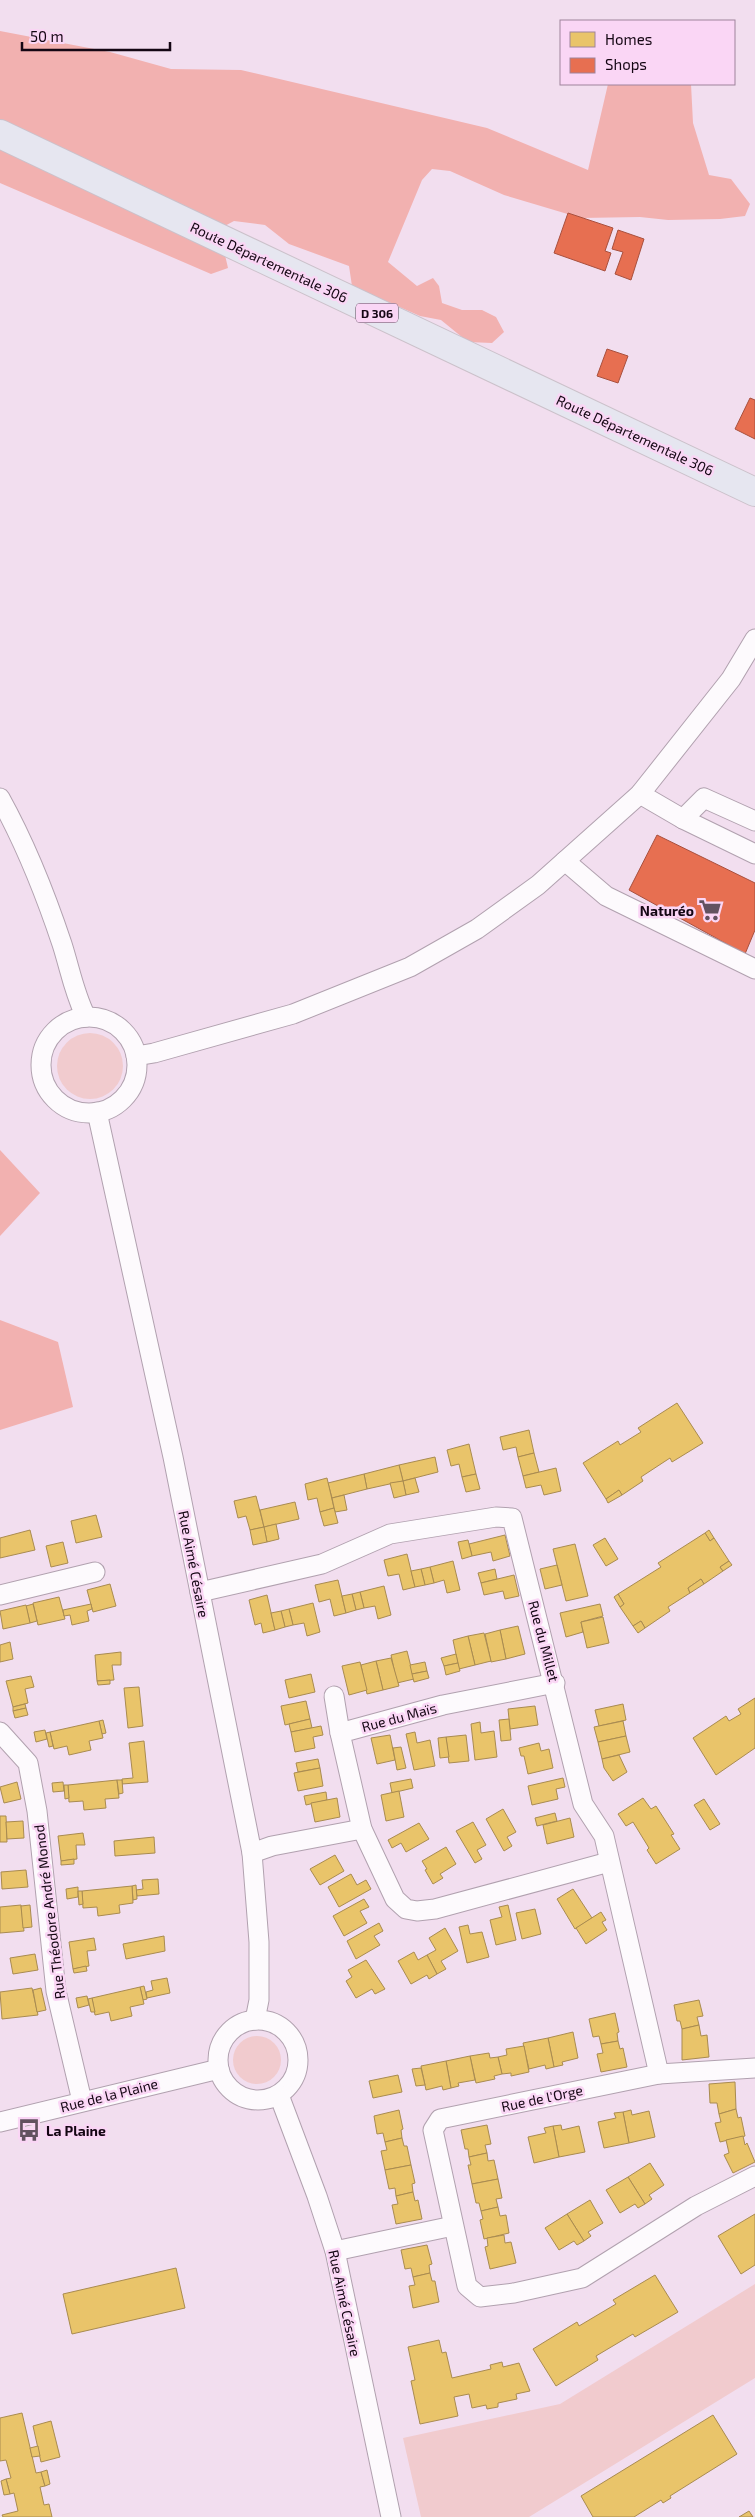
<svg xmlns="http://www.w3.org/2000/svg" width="755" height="2517" viewBox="0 0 755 2517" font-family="'Exo 2',sans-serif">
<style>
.green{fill:#f1cbce}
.forest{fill:#f2b1b0}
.homes{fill:#e9c46a;stroke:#a98b50}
.shops{fill:#e76f51;stroke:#a8503e}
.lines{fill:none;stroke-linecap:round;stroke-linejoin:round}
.street-casing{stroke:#b1a1af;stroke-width:21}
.primary-casing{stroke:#cbc1ca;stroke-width:30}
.street{stroke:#fdfafd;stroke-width:19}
.primary{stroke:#e6e6f0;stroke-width:28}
.labels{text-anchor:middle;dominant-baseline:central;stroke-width:5;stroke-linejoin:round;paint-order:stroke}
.shield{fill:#fad6f5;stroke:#594457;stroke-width:1}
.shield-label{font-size:12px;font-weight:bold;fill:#140613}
.street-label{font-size:14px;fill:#140613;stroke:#fad6f5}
.poi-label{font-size:14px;font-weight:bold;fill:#140613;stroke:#fad6f5;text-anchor:end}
</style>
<rect width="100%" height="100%" fill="#f2deef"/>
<g class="green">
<circle cx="90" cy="1066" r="33"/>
<circle cx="257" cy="2060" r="24"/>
<path d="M755 2284V2378L529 2517H421L403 2438 560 2404Z"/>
</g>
<g class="forest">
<path d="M0 31 110 52 171 69 241 70 487 128 588 170 608 84H691L693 123 709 175 731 179 750 204 745 216 720 219 668 220 640 217 581 218 504 195 450 171 432 169 422 180 388 262 417 286 433 278 439 286 442 303 462 310H482L496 317 504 332 492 343 468 342 441 320 420 316 352 286 349 266 289 244 265 225 234 221 219 229 228 268 211 274 0 183Z"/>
<path d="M0 1150 40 1193 0 1236Z"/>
<path d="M0 1320 58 1342 73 1407 0 1430Z"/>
</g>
<g class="homes">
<path d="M677 1403 703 1443 672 1462 670 1458 641 1477 643 1481 622 1495 619 1490 606 1499 583 1463 618 1441 620 1445 641 1432 638 1428Z"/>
<path d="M529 1430 534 1453 518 1457 516 1447 503 1450 500 1437Z"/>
<path d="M469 1444 476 1474 462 1477 459 1464 451 1466 447 1450Z"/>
<path d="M534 1453 539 1472 523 1476 518 1457Z"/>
<path d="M435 1457 438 1472 403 1481 399 1465Z"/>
<path d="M399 1465 403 1481 367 1489 364 1474Z"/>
<path d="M556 1468 561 1491 544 1495 541 1485 526 1488 523 1476Z"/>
<path d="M364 1474 367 1489 332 1498 328 1483Z"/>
<path d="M476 1474 480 1489 466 1492 462 1477Z"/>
<path d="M327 1478 334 1508 320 1512 317 1498 308 1500 305 1484Z"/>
<path d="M415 1478 419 1492 406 1495 403 1481Z"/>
<path d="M403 1481 406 1495 394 1498 390 1483Z"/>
<path d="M619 1490 622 1495 608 1503 606 1499Z"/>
<path d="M344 1495 347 1510 335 1512 332 1498Z"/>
<path d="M256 1496 264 1527 250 1530 246 1516 238 1518 234 1501Z"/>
<path d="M295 1502 299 1519 264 1527 260 1510Z"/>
<path d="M334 1508 338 1523 324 1526 320 1512Z"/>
<path d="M96 1515 102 1537 76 1543 71 1521Z"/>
<path d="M276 1524 279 1539 267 1542 264 1527Z"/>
<path d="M264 1527 267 1542 253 1545 250 1530Z"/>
<path d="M30 1530 35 1550 0 1558V1538Z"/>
<path d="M709 1530 714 1538 710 1541 705 1533Z"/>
<path d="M705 1533 710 1541 714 1538 729 1561 720 1567 723 1571 704 1584 701 1579 688 1588 690 1593 668 1607 670 1611 645 1628 641 1621 633 1626 620 1607 624 1604 618 1594 661 1567 658 1563Z"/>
<path d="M505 1535 510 1556 493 1561 491 1552 472 1556 469 1544Z"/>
<path d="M605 1538 618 1559 606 1566 593 1545Z"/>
<path d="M468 1540 472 1556 462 1559 458 1542Z"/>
<path d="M63 1542 68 1563 51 1567 46 1546Z"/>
<path d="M575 1544 588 1596 566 1601 553 1549Z"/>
<path d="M407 1554 415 1587 403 1590 399 1574 388 1576 384 1560Z"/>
<path d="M453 1561 460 1590 447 1593 444 1580 434 1583 430 1567Z"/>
<path d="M729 1561 732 1565 723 1571 720 1567Z"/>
<path d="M557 1565 562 1585 545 1589 540 1569Z"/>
<path d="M430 1567 434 1583 425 1585 421 1569Z"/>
<path d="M421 1569 425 1585 415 1587 411 1571Z"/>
<path d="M495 1569 497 1579 481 1583 478 1573Z"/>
<path d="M514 1575 519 1596 505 1599 503 1591 484 1595 481 1583Z"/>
<path d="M701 1579 704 1584 690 1593 688 1588Z"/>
<path d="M338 1580 346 1613 334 1616 330 1599 319 1602 315 1585Z"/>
<path d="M110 1584 116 1606 93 1612 87 1590Z"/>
<path d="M384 1586 391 1615 378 1619 375 1606 364 1608 360 1592Z"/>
<path d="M360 1592 364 1608 356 1610 352 1594Z"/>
<path d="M352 1594 356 1610 346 1613 342 1596Z"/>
<path d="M618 1594 624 1604 620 1607 614 1597Z"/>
<path d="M267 1595 275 1630 263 1633 261 1623 255 1625 249 1600Z"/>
<path d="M59 1597 65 1619 38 1625 33 1603Z"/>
<path d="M313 1603 320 1632 307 1636 304 1623 293 1625 289 1609Z"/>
<path d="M33 1604 37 1621 30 1623 26 1606Z"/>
<path d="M91 1604 92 1609 87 1611 89 1621 72 1625 70 1615 64 1616 63 1610Z"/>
<path d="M600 1604 603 1616 581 1622 583 1632 566 1637 560 1613Z"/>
<path d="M26 1605 30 1623 3 1629 0 1611Z"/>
<path d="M289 1609 293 1625 285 1627 281 1611Z"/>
<path d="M281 1611 285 1627 275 1630 271 1613Z"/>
<path d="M603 1617 609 1643 587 1648 581 1622Z"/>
<path d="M641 1621 645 1628 638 1633 633 1626Z"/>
<path d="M518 1626 525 1654 506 1659 500 1630Z"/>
<path d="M500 1630 506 1659 491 1662 485 1634Z"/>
<path d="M484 1633 491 1661 475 1665 468 1636Z"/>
<path d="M468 1636 475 1665 459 1669 453 1640Z"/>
<path d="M10 1642 13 1659 0 1662V1645Z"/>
<path d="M407 1651 414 1679 397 1683 391 1655Z"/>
<path d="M121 1652V1665H112L114 1680 97 1681 95 1655Z"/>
<path d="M456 1654 458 1663 444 1666 441 1658Z"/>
<path d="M391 1658 399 1686 383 1690 376 1661Z"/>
<path d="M376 1661 383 1690 367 1694 361 1665Z"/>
<path d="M360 1662 367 1690 349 1695 342 1666Z"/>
<path d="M425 1662 427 1671 412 1674 410 1665Z"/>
<path d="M458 1663 460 1671 446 1675 444 1666Z"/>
<path d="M427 1671 429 1678 414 1682 412 1674Z"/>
<path d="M311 1674 315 1692 289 1698 285 1680Z"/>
<path d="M31 1676 34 1687 25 1689 28 1703 13 1707 6 1681Z"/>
<path d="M110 1680V1684L98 1685 97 1681Z"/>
<path d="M139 1687 143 1726 128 1728 124 1688Z"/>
<path d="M755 1698V1748L716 1775 693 1738 726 1716 729 1721 741 1714 738 1709Z"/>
<path d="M306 1701 310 1719 285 1725 281 1706Z"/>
<path d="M25 1704 26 1708 13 1711V1707Z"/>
<path d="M623 1704 626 1720 599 1726 595 1710Z"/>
<path d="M535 1706 538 1725 510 1729 508 1709Z"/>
<path d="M26 1708 28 1715 15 1718 13 1711Z"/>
<path d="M310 1719 312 1728 291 1732 289 1724Z"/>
<path d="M509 1719 511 1740 501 1741 499 1720Z"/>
<path d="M103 1720 106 1733 102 1734 99 1721Z"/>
<path d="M99 1721 103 1738 89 1741 91 1750 69 1755 67 1746 54 1749 50 1732Z"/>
<path d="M623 1721 626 1736 598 1742 594 1727Z"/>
<path d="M480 1722 481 1733 494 1731 497 1757 475 1760 471 1724Z"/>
<path d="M321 1726 323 1735 313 1737 315 1748 295 1752 291 1732Z"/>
<path d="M45 1730 47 1739 36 1742 34 1732Z"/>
<path d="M50 1732 53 1746 49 1747 46 1733Z"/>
<path d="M415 1732 417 1743 430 1740 435 1766 414 1770 406 1734Z"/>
<path d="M390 1735 395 1760 377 1764 371 1738Z"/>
<path d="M466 1735 469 1761 449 1763 446 1737Z"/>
<path d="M626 1736 630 1752 602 1759 598 1742Z"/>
<path d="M446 1737 449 1757 440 1758 438 1738Z"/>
<path d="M144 1741 148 1782 122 1784V1779L133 1778 129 1743Z"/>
<path d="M539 1743 541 1751 549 1749 553 1768 528 1774 524 1756H521L519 1748Z"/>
<path d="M401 1747 406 1768 397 1770 393 1748Z"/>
<path d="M619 1755 627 1772 613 1781 604 1768 602 1759Z"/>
<path d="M318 1759 320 1768 298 1772 296 1763Z"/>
<path d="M320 1768 323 1786 298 1791 294 1773Z"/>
<path d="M563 1778 565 1787 556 1789 558 1799 532 1805 528 1786Z"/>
<path d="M411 1779 413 1788 392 1793 390 1783Z"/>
<path d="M117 1780 119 1798 105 1799 106 1808 84 1810 83 1801 69 1802 68 1785Z"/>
<path d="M117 1780H122L123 1793 119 1794Z"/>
<path d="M17 1782 21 1799 4 1803 0 1787Z"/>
<path d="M63 1782 64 1791 53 1792 52 1783Z"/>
<path d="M64 1785H68L69 1798 65 1799Z"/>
<path d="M399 1791 404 1817 386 1821 381 1795Z"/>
<path d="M326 1792 327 1800 306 1805 304 1796Z"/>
<path d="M337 1798 340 1817 315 1822 311 1803Z"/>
<path d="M643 1798 651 1809 656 1806 674 1834 671 1835 680 1849 656 1864 647 1850 649 1848 633 1822 626 1826 618 1814Z"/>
<path d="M704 1799 720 1824 710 1830 694 1805Z"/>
<path d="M503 1809 516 1832 507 1837 512 1846 504 1851 486 1819Z"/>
<path d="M555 1813 557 1821 537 1826 535 1818Z"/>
<path d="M0 1816H6L7 1842H0Z"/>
<path d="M570 1818 574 1837 547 1844 543 1825Z"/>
<path d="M23 1821 24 1838 7 1839 6 1822Z"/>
<path d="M473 1822 486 1845 477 1850 482 1859 475 1863 456 1831Z"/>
<path d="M419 1823 429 1839 406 1852 401 1843 392 1848 388 1840Z"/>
<path d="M83 1833 85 1845H76L77 1859 61 1861 58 1836Z"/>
<path d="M154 1837 155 1853 115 1856 114 1841Z"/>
<path d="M446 1847 456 1864 440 1874 443 1878 433 1884 425 1870 427 1869 422 1861Z"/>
<path d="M335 1855 344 1871 320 1885 310 1869Z"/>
<path d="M74 1859V1864L61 1865V1861Z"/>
<path d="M26 1870 28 1887 2 1889 1 1872Z"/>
<path d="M351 1874 357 1885 366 1880 371 1889 339 1907 328 1887Z"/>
<path d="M158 1879 159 1894 137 1896 136 1890 143 1889 142 1880Z"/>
<path d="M136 1885 137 1899 133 1900 132 1886Z"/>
<path d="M132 1886 133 1903 119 1905 120 1913 98 1916 97 1907 83 1908 82 1891Z"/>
<path d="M78 1887V1897L67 1899 66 1889Z"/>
<path d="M573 1889 592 1918 575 1929 557 1899Z"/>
<path d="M78 1891H82L83 1904 79 1905Z"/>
<path d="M364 1899 369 1907 360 1911 367 1923 344 1936 333 1916Z"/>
<path d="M21 1905 24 1931 0 1933V1907Z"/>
<path d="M30 1905 32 1927 23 1928 21 1906Z"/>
<path d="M508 1905 516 1940 496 1945 490 1920 502 1917 499 1907Z"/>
<path d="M535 1909 541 1934 522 1939 516 1913Z"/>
<path d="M601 1912 606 1920 602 1922 607 1930 586 1944 576 1928Z"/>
<path d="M379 1923 383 1931 374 1936 380 1945 356 1959 347 1941Z"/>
<path d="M468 1925 470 1934 482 1932 489 1957 467 1963 459 1927Z"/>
<path d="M445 1928 458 1951 441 1961 446 1969 437 1974 427 1955 436 1950 429 1938Z"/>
<path d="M164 1936 165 1951 126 1959 123 1944Z"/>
<path d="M94 1938 96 1950 87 1951 89 1966 73 1969 69 1942Z"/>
<path d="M414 1952 418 1960 427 1955 437 1974 429 1979 427 1975 411 1984 398 1961Z"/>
<path d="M35 1954 38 1970 13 1974 10 1958Z"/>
<path d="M366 1960 385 1989 375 1994 372 1989 356 1998 346 1981 352 1977 348 1970Z"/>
<path d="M86 1966 87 1971 74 1973 73 1969Z"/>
<path d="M167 1978 170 1993 147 1998 146 1992 153 1990 151 1981Z"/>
<path d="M144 1986 147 1999 143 2000 140 1987Z"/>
<path d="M140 1987 144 2004 130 2007 132 2016 111 2021 109 2012 95 2015 92 1998Z"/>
<path d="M32 1988 38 2015 2 2019 0 1992Z"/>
<path d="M41 1988 46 2010 37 2012 33 1990Z"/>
<path d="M87 1996 89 2005 78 2008 76 1998Z"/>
<path d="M92 1998 95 2012H91L88 1999Z"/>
<path d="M699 2000 703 2016 697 2017 699 2025 682 2029 680 2021H677L674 2005Z"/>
<path d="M615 2013 619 2032 617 2033 618 2041 601 2044 599 2036 593 2037 589 2019Z"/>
<path d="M699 2025 701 2036 707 2035 709 2057 682 2060V2029Z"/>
<path d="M573 2032 578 2058 562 2062 563 2065 554 2067 548 2038Z"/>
<path d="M548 2038 554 2067 546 2069 545 2065 529 2069 523 2043Z"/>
<path d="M618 2041 620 2049 623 2048 627 2067 601 2072 597 2054 603 2053 601 2044Z"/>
<path d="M524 2046 529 2072 511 2076V2073L502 2074 498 2057 507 2055 506 2049Z"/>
<path d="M489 2053 490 2058 498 2057 502 2074 494 2076 495 2079 476 2083 470 2056Z"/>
<path d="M470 2056 475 2080 458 2083 459 2086 451 2088 446 2061Z"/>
<path d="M446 2061 451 2088 443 2090 442 2086 426 2090 421 2066Z"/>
<path d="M421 2068 425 2085 416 2086 412 2069Z"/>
<path d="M398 2075 402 2092 373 2098 369 2081Z"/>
<path d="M735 2082 736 2109 719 2114 717 2103H710L709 2084Z"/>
<path d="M736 2109 738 2118 741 2117 745 2136 720 2142 715 2123 721 2122 719 2114Z"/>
<path d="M399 2110 403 2129 401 2130 402 2138 385 2142 383 2133 377 2134 374 2116Z"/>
<path d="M631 2110 632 2115 649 2111 655 2137 629 2143 623 2112Z"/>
<path d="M623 2112 629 2143 604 2148 598 2122 616 2118 614 2113Z"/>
<path d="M487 2125 491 2144 485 2145 487 2153 469 2157 468 2149H465L461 2130Z"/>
<path d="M561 2125 562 2130 579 2126 585 2152 559 2157 553 2126Z"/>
<path d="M553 2126 559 2157 534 2163 528 2137 546 2133 544 2128Z"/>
<path d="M743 2136 745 2145 747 2143 755 2162 733 2173 724 2155 729 2153 726 2140Z"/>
<path d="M402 2138 404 2146H407L411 2165 385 2170 381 2151 387 2150 385 2142Z"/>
<path d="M487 2153 488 2161 494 2160 498 2179 472 2184 468 2165H471L469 2157Z"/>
<path d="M650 2163 664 2185 649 2195 652 2199 645 2204 628 2177Z"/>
<path d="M411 2165 415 2183 412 2184 413 2192 396 2196 395 2188 389 2189 385 2170Z"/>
<path d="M628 2177 645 2204 638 2208 635 2204 620 2213 606 2190Z"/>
<path d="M498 2179 502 2198 496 2199 498 2207 481 2211 479 2203H476L472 2184Z"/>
<path d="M413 2192 415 2201 418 2200 422 2219 396 2224 392 2205 398 2204 396 2196Z"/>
<path d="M590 2200 603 2223 588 2232 591 2236 584 2241 567 2214Z"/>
<path d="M498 2207 500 2216 506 2215 509 2233 484 2239 480 2220 483 2219 481 2211Z"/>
<path d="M567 2214 584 2241 577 2245 574 2241 559 2250 545 2228Z"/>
<path d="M755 2214V2265L741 2274 718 2236Z"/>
<path d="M504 2235 505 2243 511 2242 516 2263 490 2269 485 2247 488 2246 487 2238Z"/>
<path d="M427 2245 432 2264 429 2265 430 2273 413 2277 411 2268 405 2269 401 2250Z"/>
<path d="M176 2268 185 2308 72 2334 63 2294Z"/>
<path d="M430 2273 432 2281H435L439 2302 413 2308 409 2286 415 2285 413 2277Z"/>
<path d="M655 2275 678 2312 635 2337 633 2334 596 2356 598 2360 556 2386 533 2349 577 2322 579 2326 616 2304 613 2300Z"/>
<path d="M439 2340 442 2353 446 2352 452 2378 491 2369 490 2365 502 2362 503 2367 519 2363 530 2391 516 2394 517 2399 498 2403V2407L487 2409 486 2405 472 2408 469 2394 454 2397 458 2416 420 2424 411 2381 415 2380 408 2347Z"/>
<path d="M22 2413 36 2473 41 2472 45 2486 40 2487 44 2505 49 2504 52 2517H3L2 2515 18 2511 14 2493 10 2494 6 2479 11 2478 6 2460 0 2461V2418Z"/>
<path d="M713 2415 737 2454 670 2496 671 2498 663 2503 661 2500 634 2517H593L581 2496Z"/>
<path d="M51 2421 60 2457 41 2462 33 2426Z"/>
<path d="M38 2446 40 2456 32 2457 30 2448Z"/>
<path d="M47 2470 50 2484 45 2486 41 2472Z"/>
<path d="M6 2479 10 2494 4 2495 1 2481Z"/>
<path d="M749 2511 753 2517H739Z"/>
</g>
<g class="shops">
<path d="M568 213 613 228 605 251 611 253 605 271 554 253Z"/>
<path d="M618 230 644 239 631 280 615 274 623 252 612 249Z"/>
<path d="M607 349 628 356 618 383 597 376Z"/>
<path d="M750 398 755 400V439L735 429Z"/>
<path d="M657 835 755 883V930L745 954 629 890Z"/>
</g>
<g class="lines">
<defs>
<g id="street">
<path d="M640 794 683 819 755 854"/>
<path d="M0 798C26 845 45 893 62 944 70 969 74 993 86 1017"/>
<path d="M683 819 704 798 755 821"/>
<path d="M565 861 606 896 755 969"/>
<circle cx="89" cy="1065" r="48"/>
<path d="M136 1056 154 1053 293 1014 410 967 477 929 538 885 640 794 731 679 755 639"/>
<path d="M97 1112 173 1457 252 1853 259 1942V2000L255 2020"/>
<path d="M200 1592 322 1564 390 1534 496 1517 512 1518 583 1804 604 1836 659 2074"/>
<path d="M0 1595 95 1572"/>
<path d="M555 1683 443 1705 340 1733 362 1829 395 1899 406 1909 417 1911 435 1909 609 1862"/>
<path d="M334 1696 340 1733"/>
<path d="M0 1732 28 1763 37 1811 56 1991 82 2101"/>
<path d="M252 1853 272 1846 362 1829"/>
<circle cx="258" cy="2060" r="40"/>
<path d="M755 2068 659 2074 440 2119 433 2130 467 2286 480 2297 514 2293 582 2278 696 2206 755 2176"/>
<path d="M279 2095 317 2196 335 2251 391 2517"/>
<path d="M0 2122 219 2069"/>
<path d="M335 2251 453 2226"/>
</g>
<path id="primary" d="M0 134 755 492"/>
</defs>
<use href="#street" class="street-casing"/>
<use href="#primary" class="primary-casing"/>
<use href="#street" class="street"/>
<use href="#primary" class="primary"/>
</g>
<defs>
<symbol id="supermarket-bare" viewBox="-9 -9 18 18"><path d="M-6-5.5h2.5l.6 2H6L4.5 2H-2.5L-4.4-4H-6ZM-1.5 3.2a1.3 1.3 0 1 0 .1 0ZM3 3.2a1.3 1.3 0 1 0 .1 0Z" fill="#625260" stroke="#fad6f5" stroke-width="2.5" paint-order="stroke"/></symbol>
<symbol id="bus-bare" viewBox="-9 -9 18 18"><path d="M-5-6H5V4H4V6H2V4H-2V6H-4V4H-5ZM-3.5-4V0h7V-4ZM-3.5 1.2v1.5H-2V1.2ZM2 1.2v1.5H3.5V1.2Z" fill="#625260" stroke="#fad6f5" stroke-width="2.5" paint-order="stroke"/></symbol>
</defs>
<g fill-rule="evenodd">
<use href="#supermarket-bare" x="694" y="894" width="32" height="32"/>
<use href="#bus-bare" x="13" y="2114" width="32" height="32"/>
</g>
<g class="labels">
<rect class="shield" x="356" y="303.5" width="42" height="19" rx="4"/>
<g class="shield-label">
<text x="377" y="313">D 306</text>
</g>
<g class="street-label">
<text transform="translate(269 262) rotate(25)">Route Départementale 306</text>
<text transform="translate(635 435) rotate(25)">Route Départementale 306</text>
<text transform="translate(194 1564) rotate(79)">Rue Aimé Césaire</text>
<text transform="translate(544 1641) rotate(75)">Rue du Millet</text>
<text transform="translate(399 1717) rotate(-15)">Rue du Maïs</text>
<text transform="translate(49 1912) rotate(-97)">Rue Théodore André Monod</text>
<text transform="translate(109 2095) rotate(-14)">Rue de la Plaine</text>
<text transform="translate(542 2098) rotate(-12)">Rue de l'Orge</text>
<text transform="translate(345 2303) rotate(78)">Rue Aimé Césaire</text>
</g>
<g class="poi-label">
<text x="694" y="910">Naturéo</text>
<text x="46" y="2130" text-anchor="start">La Plaine</text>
</g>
</g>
<rect x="560" y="20" width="175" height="65" fill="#fad6f5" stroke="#9e839b"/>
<rect x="570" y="32" width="25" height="15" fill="#e9c46a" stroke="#9e839b"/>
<text x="605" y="45" font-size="15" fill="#140613">Homes</text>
<rect x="570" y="58" width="25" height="15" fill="#e76f51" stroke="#9e839b"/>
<text x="605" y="70" font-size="15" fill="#140613">Shops</text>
<path d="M22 42v8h148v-8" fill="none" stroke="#140613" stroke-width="2.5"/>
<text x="30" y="42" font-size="15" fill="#140613" stroke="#fad6f5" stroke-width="4" paint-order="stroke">50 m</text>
</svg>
